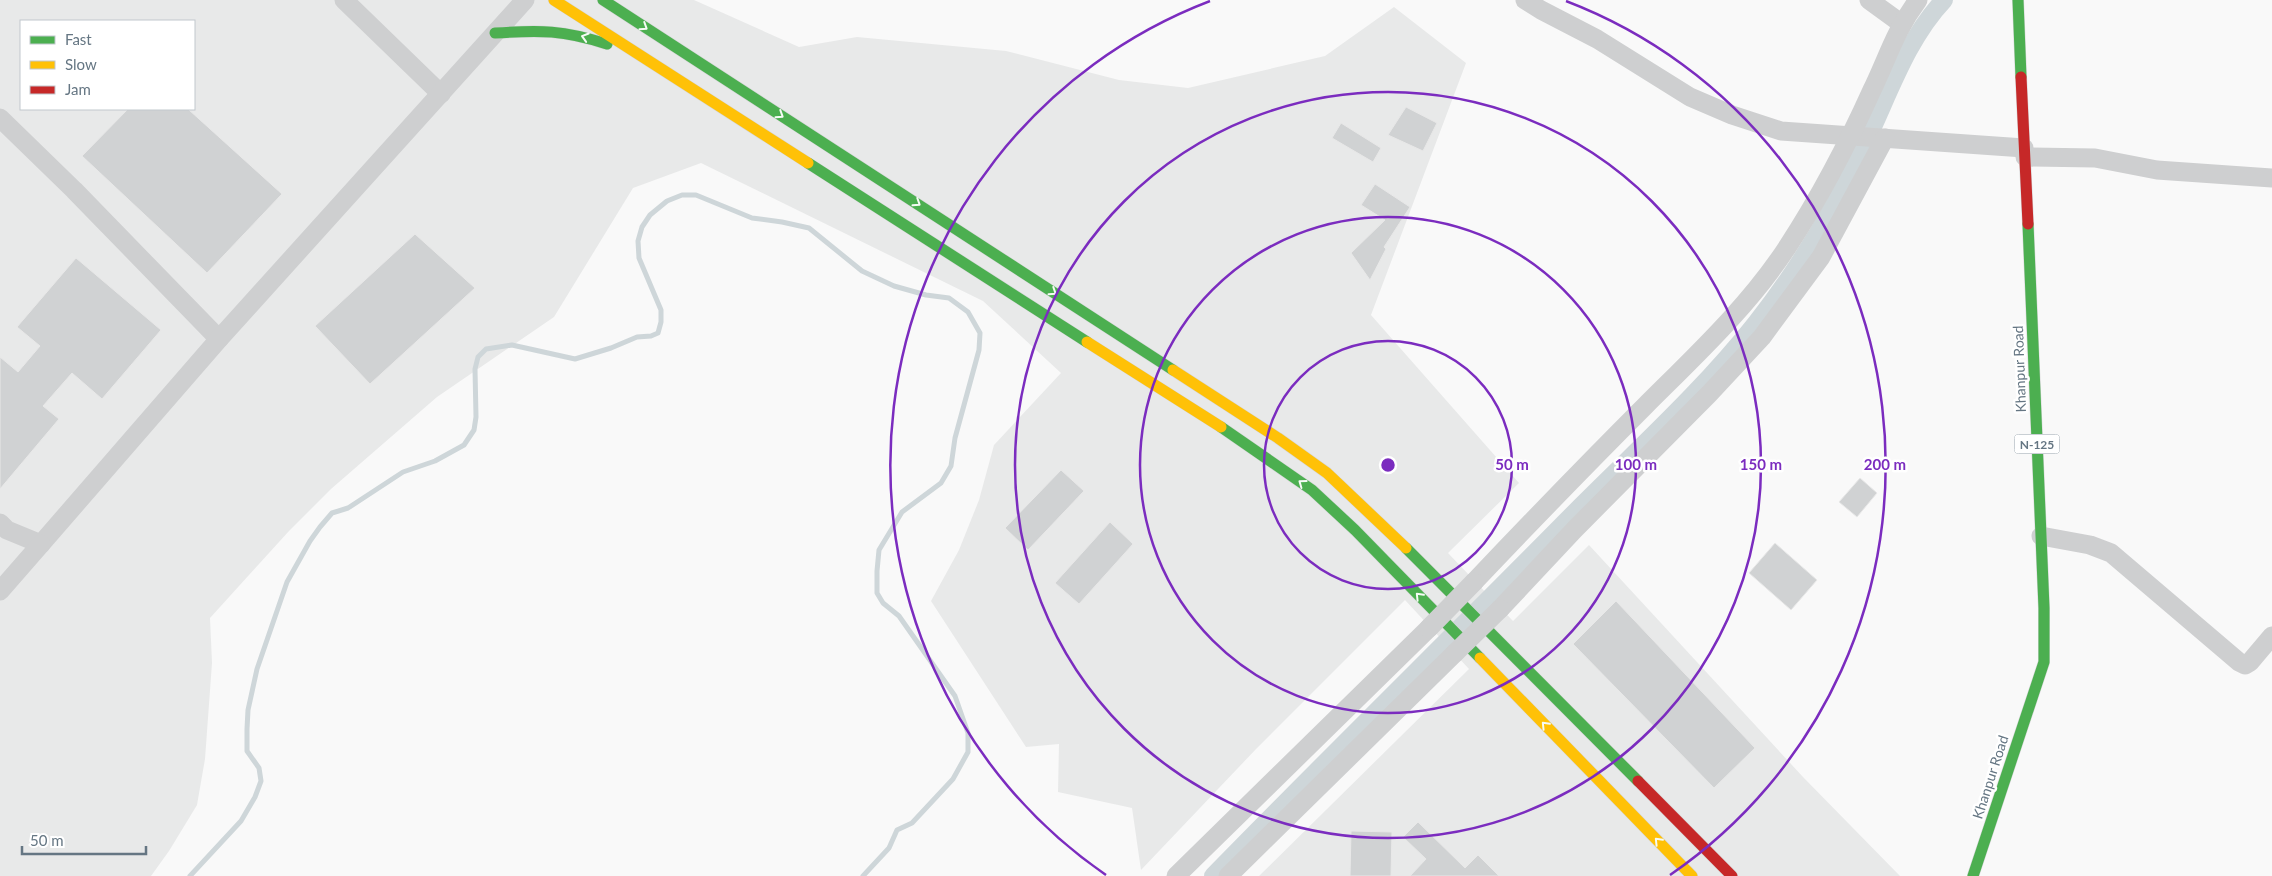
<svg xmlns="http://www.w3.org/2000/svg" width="2272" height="876" viewBox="0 0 2272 876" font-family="Lato,sans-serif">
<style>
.built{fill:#e8e9e9;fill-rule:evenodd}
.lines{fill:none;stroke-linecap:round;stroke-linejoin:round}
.stream{stroke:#ced6d9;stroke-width:5}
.canal{stroke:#ced6d9;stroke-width:18}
.building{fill:#d0d2d3;stroke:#e8e8e8}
.fast-casing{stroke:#d5d6d7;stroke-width:12}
.slow-casing{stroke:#d5d6d7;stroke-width:12}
.jam-casing{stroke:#d5d6d7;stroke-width:12}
.street{stroke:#cecfd0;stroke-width:19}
.fast{stroke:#4caf50;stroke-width:11}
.slow{stroke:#ffc107;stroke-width:11}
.jam{stroke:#c62828;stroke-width:11}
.street-bridge{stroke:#cecfd0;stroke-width:19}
.oneway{stroke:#f6fbf6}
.ring{fill:none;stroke:#7b2cbf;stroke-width:2.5}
.labels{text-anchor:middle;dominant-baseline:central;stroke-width:5;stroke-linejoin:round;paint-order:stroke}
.shield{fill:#fff;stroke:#939fa8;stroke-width:1}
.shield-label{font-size:12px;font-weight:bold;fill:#657683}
.street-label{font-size:14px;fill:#657683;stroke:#fff}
.centre{fill:#7b2cbf;stroke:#fff;stroke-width:2.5}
.ring-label{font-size:15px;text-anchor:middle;font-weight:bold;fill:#7b2cbf;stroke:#fff;stroke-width:5;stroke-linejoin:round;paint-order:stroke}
</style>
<rect width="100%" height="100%" fill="#f9f9f9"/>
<path class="built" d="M0 0H694L799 47 857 37 1006 51 1119 80 1188 88 1325 56 1394 7 1466 63 1371 315 1519 483 1448 553 1513 621 1589 545 1803 777 1900 876H1259L1469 669 1405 600 1257 748 1141 870 1132 808 1058 792 1059 744 1026 747 931 601 959 550 979 500 994 445 1061 373 983 301 701 163 633 188 554 317 437 397 331 489 289 531 210 618 212 663 205 759 197 805 169 851 151 876H0ZM21 21H194V109H21Z"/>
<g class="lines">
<path class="stream" d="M190 876 241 821 255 797 261 781 259 768 247 751V729L248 710 257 669 287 582 310 541 320 527 332 513 348 508 403 472 435 461 464 445 474 430 476 417 475 369 478 357 486 349 512 345 575 359 611 348 637 337 651 336 658 333 661 322V310L639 258 638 241 642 227 650 215 667 201 682 195H696L752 218 782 222 809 228 862 271 894 286 926 295 949 298 968 312 980 333 979 350 955 438 951 466 941 483 902 512 879 550 877 571V593L883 603 899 616 955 696 968 733V752L953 779 912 823 897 830 889 848 863 876"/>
<path class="canal" d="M1213 876C1334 752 1458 631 1580 507 1639 448 1704 389 1756 323 1799 269 1834 209 1864 146 1888 97 1906 40 1944 0"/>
</g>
<g class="building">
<path d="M1406 107 1437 123 1423 151 1388 135Z"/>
<path d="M128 109H188L282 194 207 273 82 156Z"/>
<path d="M1341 123 1381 148 1373 162 1332 138Z"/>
<path d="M1375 184 1410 207 1384 247 1386 249 1370 280 1351 253 1385 220 1361 205Z"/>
<path d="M415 234 475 288 370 384 315 326Z"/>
<path d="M76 258 161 330 102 399 72 373 43 406 59 419 0 489V357L18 372 40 346 17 327Z"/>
<path d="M1061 470 1084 491 1028 550 1005 528Z"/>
<path d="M1860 478 1877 493 1857 517 1839 502Z"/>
<path d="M1110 522 1133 544 1079 604 1055 583Z"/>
<path d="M1775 543 1817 580 1791 610 1749 573Z"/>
<path d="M1616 601 1755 748 1714 788 1573 644Z"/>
<path d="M1418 822 1465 868 1478 855 1499 876H1410L1426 859 1403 837Z"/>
<path d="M1351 831 1392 832 1391 876H1350Z"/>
</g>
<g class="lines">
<defs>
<g id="fast">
<path d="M603 0 1173 370"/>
<path d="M2018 0 2021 77"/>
<path d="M495 33C541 30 563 30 607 44"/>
<path d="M808 163 1087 342"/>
<path d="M1221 427 1312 490 1355 530 1480 658"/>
<path d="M1406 548 1638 781"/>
<path d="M1973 876 2044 662V608L2028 224"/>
</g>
<g id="slow">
<path d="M554 0 808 163"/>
<path d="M1087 342 1221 427"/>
<path d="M1173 370 1278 438 1327 473 1406 548"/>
<path d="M1480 658 1692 876"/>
</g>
<g id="jam">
<path d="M2021 77 2028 224"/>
<path d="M1638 781 1732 876"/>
</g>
</defs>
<use href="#fast" class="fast-casing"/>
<use href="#slow" class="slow-casing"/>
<use href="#jam" class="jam-casing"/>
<g class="street">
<path d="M344 0 441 94"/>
<path d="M1525 0 1541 10 1597 39 1690 97 1732 115 1781 131 2024 148"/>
<path d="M1869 0 1902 24"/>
<path d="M0 118 74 190 219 339"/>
<path d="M2025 157 2095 158 2157 170 2272 178"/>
<path d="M0 523 7 530 41 544 219 339 525 0"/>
<path d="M2041 536 2090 545 2111 553 2239 662 2245 665 2250 662 2272 636"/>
<path d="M1474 582C1530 523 1587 464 1645 406 1695 356 1749 306 1788 246 1818 200 1849 141 1872 90 1888 57 1895 31 1918 0"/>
<path d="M0 591 41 544"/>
<path d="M1500 609 1575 529 1709 394 1762 337 1821 257 1885 138"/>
<path d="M1176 876 1429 628"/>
<path d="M1228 876 1455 653"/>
</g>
<use href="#fast" class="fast"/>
<use href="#slow" class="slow"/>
<use href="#jam" class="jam"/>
<g class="street-bridge">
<path d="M1429 628 1474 582"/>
<path d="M1455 653 1500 609"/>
</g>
</g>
<defs><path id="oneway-chevron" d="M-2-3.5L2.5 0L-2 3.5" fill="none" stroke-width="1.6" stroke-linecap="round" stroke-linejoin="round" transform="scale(1.25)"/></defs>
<g class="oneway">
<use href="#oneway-chevron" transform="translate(644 27) rotate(33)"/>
<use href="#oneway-chevron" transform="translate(585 37) rotate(-163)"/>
<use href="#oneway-chevron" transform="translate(780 115) rotate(33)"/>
<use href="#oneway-chevron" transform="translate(917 203) rotate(33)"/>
<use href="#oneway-chevron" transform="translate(1053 292) rotate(33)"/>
<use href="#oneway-chevron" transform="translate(1302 483) rotate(-144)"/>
<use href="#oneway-chevron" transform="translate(1419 596) rotate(-134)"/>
<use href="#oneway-chevron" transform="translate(1545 725) rotate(-134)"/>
<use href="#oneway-chevron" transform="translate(1658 841) rotate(-134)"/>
</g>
<g class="ring">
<circle cx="1388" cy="465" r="124"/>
<circle cx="1388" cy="465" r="248"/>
<circle cx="1388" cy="465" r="373"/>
<path d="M1106 875A497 497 0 0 1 1210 1M1566 1A497 497 0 0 1 1670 875"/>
</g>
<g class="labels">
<rect class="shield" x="2014.5" y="434.5" width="45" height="19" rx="4"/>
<g class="shield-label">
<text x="2037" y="444">N-125</text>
</g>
<g class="street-label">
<text transform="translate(2019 369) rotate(-92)">Khanpur Road</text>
<text transform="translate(1990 777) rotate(-72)">Khanpur Road</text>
</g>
</g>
<circle cx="1388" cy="465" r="8" class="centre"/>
<g class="ring-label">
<text x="1512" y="470">50 m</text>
<text x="1636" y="470">100 m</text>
<text x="1761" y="470">150 m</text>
<text x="1885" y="470">200 m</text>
</g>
<rect x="20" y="20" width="175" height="90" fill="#ffffff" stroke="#c1c8cd"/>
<rect x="30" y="36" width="25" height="8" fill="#4caf50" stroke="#c1c8cd"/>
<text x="65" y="45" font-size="15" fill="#657683">Fast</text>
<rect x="30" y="61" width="25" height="8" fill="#ffc107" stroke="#c1c8cd"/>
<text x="65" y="70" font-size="15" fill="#657683">Slow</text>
<rect x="30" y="86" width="25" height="8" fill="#c62828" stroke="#c1c8cd"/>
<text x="65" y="95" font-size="15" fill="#657683">Jam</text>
<path d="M22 846v8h124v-8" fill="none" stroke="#657683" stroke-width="2.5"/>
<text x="30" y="846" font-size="15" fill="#657683" stroke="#ffffff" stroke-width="4" paint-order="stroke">50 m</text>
</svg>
